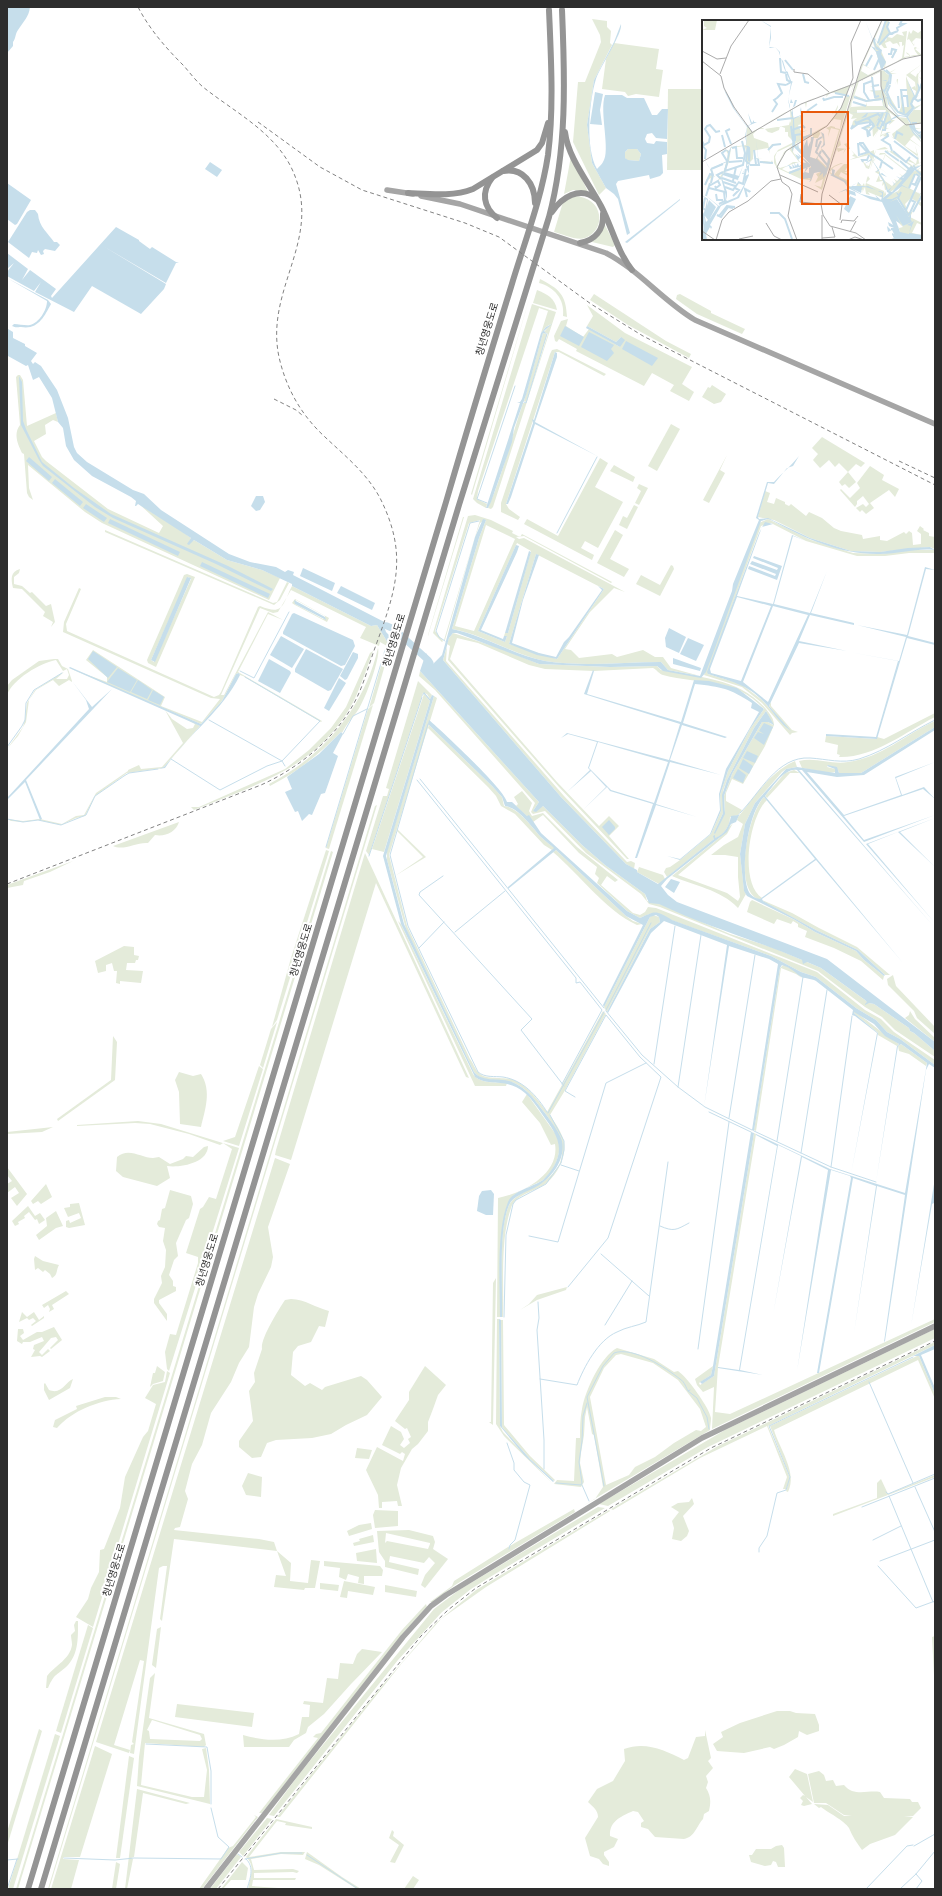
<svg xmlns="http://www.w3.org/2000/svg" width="942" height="1896" viewBox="0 0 942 1896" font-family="'Asap Condensed','Noto Sans KR',sans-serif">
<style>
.green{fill:#e4ebda;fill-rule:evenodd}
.water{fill:#c6deeb;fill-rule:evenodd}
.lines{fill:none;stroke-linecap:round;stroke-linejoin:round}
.stream{stroke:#c6deeb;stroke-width:1}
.river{stroke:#c6deeb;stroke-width:7}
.major{stroke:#a5a5a5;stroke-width:5.5}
.highway{stroke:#949494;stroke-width:6}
.rail{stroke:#828282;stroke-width:1;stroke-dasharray:4 3;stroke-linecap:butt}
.labels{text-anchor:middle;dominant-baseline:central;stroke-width:4;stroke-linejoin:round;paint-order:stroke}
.street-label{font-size:10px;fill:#2d2d2d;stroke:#fff}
.inset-river{fill:none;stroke:#c6deeb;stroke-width:2}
.inset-road{fill:none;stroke:#ababab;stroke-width:1}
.view{fill:#e8590c;fill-opacity:0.15;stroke:#e8590c;stroke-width:2}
.inset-edge{fill:none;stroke:#2d2d2d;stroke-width:2}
</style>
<rect width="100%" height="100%" fill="#fff"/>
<g class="green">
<path d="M592 19 607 21V27L611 31 610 43 612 45 594 80 587 125 592 163 606 188 599 195 573 142 578 82H585L601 42 600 35Z"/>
<path d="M614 43 659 49 656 69 663 70 659 97 636 94 628 96 625 92 602 89 606 59Z"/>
<path d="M668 89H703V170H667Z"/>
<path d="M628 149H637L641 154 639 161 627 160 625 158V152Z"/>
<path d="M571 156 588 192 573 190 564 194Z"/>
<path d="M574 196C604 197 607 230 585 238 577 241 562 234 554 232L563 202Z"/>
<path d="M604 223 615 245 613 247 592 242Z"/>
<path d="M540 279C559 289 566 294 567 317L563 316C565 299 554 287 539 283Z"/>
<path d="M537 290C547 294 555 298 557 310L533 303Z"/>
<path d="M531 293 472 495 471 494Z"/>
<path d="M594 294 666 341 691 354 689 358 628 325 590 300Z"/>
<path d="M680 294 711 311V313L745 329 742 334 697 314 676 299 677 295Z"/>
<path d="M532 304 556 312 493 507 491 509 488 508C503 474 511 438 523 403H526L548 334 544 332 551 324 546 327 541 333 548 311 539 308 478 491 477 499 487 504 486 508 477 503 473 499Z"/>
<path d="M587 305 625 333 692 367 682 384 694 392 689 401 670 391 674 385 652 373 644 386 576 351 577 349 559 339 557 342 555 341 554 336 561 321 568 319 566 326 583 337 589 329 620 347 621 337 616 342 587 326 593 316Z"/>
<path d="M543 333 547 334 526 402 524 401Z"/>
<path d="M557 349 606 374 604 376 559 352H555L506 504 509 509 520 517 518 520 501 512V503L550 354 552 350Z"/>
<path d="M18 375H20L23 380 27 426 56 413 58 422 53 420 45 425 46 434 34 441 42 457 46 461 108 509 159 533 163 526 138 503C154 515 176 526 191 538L188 544 194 540 227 560 262 570 280 578 269 600 102 523 85 512 28 465 29 488 33 500 29 497 27 493 24 454 22 453C18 445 13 434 20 425L16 377Z"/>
<path d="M712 385 726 394 721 402 714 404 702 397 708 387 710 388Z"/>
<path d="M671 424 680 429 657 471 648 466Z"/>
<path d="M822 437 865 463 861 467 856 464 848 472 856 482 849 488 845 484 842 486 839 482 848 472 839 463 835 467 829 460 820 468 813 460 818 454 812 448Z"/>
<path d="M727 455 720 470 725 473 709 503 703 500Z"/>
<path d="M600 458 608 463 595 487 623 502 598 548 585 541 581 548 594 555 592 560 524 524 527 519 558 536Z"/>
<path d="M614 465 635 477 633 482 610 471Z"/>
<path d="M870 466 884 475 882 480 899 489 895 497 889 490 870 503 874 508 866 514 862 510 860 512 856 508 863 504 866 507 869 504 863 496 857 501V504L855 507 840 490 841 489 850 498 860 488 857 483Z"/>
<path d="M639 484 648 488 639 505 635 503 641 491 637 488Z"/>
<path d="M765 491 770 493 767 502 774 504 776 498 785 502V504L789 506 791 504 806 516 809 512 822 518 834 528 841 531 862 535 863 539 880 536V540L887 541 904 532 906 534 909 531 912 533 913 545 921 544V534L917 531 920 526 924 529 923 530 929 533V536L935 537V549L930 547 880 552 851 551 810 538 774 520 758 517Z"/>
<path d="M634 505 638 507 627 529 619 525 623 516 627 518Z"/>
<path d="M475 515 491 520 513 531 512 533 520 537 522 534 612 582 611 583 524 536 516 537 519 539 524 538 625 592 614 588 590 612 565 649 571 650 579 658 612 654 617 657 643 650 655 657H663L671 668 700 676 668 670 661 662C623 662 583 667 545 661 513 655 483 634 452 629L479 538 486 520 480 523 475 537 445 640H444L480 520 469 523 435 631 443 641 442 642 433 633 468 516ZM486 525 515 539 474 631 455 626ZM517 543 531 551 508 633H505L504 636H507L505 642 478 631ZM536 554 604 589 557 659 509 644Z"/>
<path d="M463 517H464L428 636V635Z"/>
<path d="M768 519 811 540 853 553 881 554 905 550H935V553H909L885 556H857L806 541 771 523 761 526 708 672V674L741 684 762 700 790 731 769 706 771 702V706L792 730 798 732 792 733 790 735 762 703 742 687 704 675 759 523Z"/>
<path d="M105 530 273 603 277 602 287 582 289 583 280 600 274 605 105 532Z"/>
<path d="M615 530 623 535 610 559 629 569 624 577 597 563Z"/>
<path d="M671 565 673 566 674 569 660 596 636 584 641 575 660 585Z"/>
<path d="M20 569 19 573 14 577V584L22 586 30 593 32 592 46 606 51 604 55 622 51 627 53 622 43 616 45 612 22 589 13 588C11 579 10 572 20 569Z"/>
<path d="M187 574 195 577 156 667 148 663 147 660 184 575ZM188 577 191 579 154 662 151 660Z"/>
<path d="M292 586 371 626 377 625 388 643 387 646 380 642 379 646 360 638 366 627 291 590 278 612 273 613 260 608 221 695H224L268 612 283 620 268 614 238 672 322 721 321 722 243 676 240 675 239 673 236 674 222 701 201 724 69 668 107 682V677L86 660 93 650 165 697 161 706 202 722 220 699 211 698 63 632 64 622 79 588 81 589 66 624 67 631 214 697 219 695 221 692 258 607 260 606C284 616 282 605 292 586Z"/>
<path d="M295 599 329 618 327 622 295 605 292 603ZM296 600 325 616V618L323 619 295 604Z"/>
<path d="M453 633 499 648 539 664 610 667 657 666 661 670C697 677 740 678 766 709 770 714 774 719 774 725L765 746 743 784 732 779 726 793V801L742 810 738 815 730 817C730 828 722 835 714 839L667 877 664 872 666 868 670 867 680 860 711 834 721 811 720 795 728 771 750 729 764 709C734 676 700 685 663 675 659 674 657 670 653 668L594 671 545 669 529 665 478 643 457 638 450 659 557 782 599 826 609 816 619 826 609 836 629 859H627L559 787 448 660 450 646 447 644 449 638ZM766 711 773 725 768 722H762L732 774 724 796 725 811 714 833 723 813V791L727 780 754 728Z"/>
<path d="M390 643 391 644 374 703 369 708 385 652Z"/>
<path d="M447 646 446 661 564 796 627 862 631 861 635 863 634 869 626 864 561 797 443 660Z"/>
<path d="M378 648C381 657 364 704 356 713 351 719 346 725 342 733L341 732C318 755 299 771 270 786L269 784C323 756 364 708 378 648Z"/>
<path d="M373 651C366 670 360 690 350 708 314 769 255 785 194 810L191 807H199L285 769 309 750 331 728 346 707 370 653Z"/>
<path d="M54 659H58L62 666 68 669 72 681V682L69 680 59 686 53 680 36 690 29 700 26 722 18 736 7 749 23 727 25 719 27 703 35 690 62 673 64 672 56 679H67L69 675 67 669 63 671 56 660C40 663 13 679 7 695V686L12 680 39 661Z"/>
<path d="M420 671 538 801 539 802 533 811 543 806 582 845 605 865 645 894 647 901 658 903 730 934 774 948 821 968 869 1003 874 1004 909 1028 910 1031 914 1033 935 1051V1057L895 1030 882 1017 865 1007 818 971 660 907 649 904 641 894 586 853 545 811 533 814 531 812 535 803 435 690 419 676Z"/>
<path d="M418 681 432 695 430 699 427 694 423 693 369 855 366 851 383 796H387L389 789 386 788Z"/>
<path d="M424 694 430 701 384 852 372 849Z"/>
<path d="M434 696 437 698 389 855 407 926 470 1059C473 1063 475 1069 478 1072 485 1081 504 1076 514 1080 529 1087 538 1100 547 1112L603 1011 606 1014 564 1092 550 1115C555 1123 562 1132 564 1142 567 1158 555 1179 542 1186 531 1192 515 1196 511 1208 500 1239 504 1284 503 1317H502C502 1287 498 1231 509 1205 513 1197 523 1193 531 1188 536 1185 544 1182 549 1177 577 1154 554 1124 537 1103 531 1095 524 1087 514 1083 503 1078 483 1084 474 1072L406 929 387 860V851Z"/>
<path d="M373 705 329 849 326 848 368 709Z"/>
<path d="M165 710 172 719 187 729 193 728 195 724 179 715 200 726 163 768 127 773 95 796 85 816 76 818 61 825 38 820 23 822 11 821 7 819 23 821 40 819 62 824 76 816 84 815 96 793 128 771V770L139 765 141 769 162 767 183 743Z"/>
<path d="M935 713V717C905 732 874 758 839 757L840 755 837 754 838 745 825 742 826 736 876 739 877 737 884 739Z"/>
<path d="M935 721V727L861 773H839L838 770 828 765 827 767 835 769 836 772 829 773 802 768 799 761C816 757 832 765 848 762 881 758 906 734 935 721Z"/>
<path d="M429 725 492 786 502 797 504 806C520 808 532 828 542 838 546 842 551 845 555 848L552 850 544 845 515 814 501 806 496 796 488 787 428 728Z"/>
<path d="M795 761 797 767 786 769 782 772 755 803 745 824 740 854 744 890 746 894 738 908C720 889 694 886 672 876L719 838 733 823 727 834 678 875 727 893 738 901 740 897 738 877V857L725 855H711L724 845 738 837 743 824 737 820 738 817C755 796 770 772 795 761Z"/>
<path d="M794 770 800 773H790L767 798 765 796 785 773Z"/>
<path d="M522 791 532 803 529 811 532 816 543 813 577 847 618 880 615 882 607 876 601 885 633 913 640 915 645 912 648 907 656 908 817 972 865 1010 881 1019 894 1032 932 1058 935 1060V1065L900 1039 887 1032 876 1020 856 1008 816 977 801 972 771 956 671 920C655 911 656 911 640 918L627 911 597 883 599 878 595 874 597 867 579 853 543 815 533 822 516 806 518 804 514 797Z"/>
<path d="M764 797 767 800C749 817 739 883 762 898L760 900C732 892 748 813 764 797Z"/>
<path d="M377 805 49 1889H48L375 806Z"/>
<path d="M179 822C176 832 165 837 155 835L148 843C136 842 124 851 113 846Z"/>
<path d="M397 829 426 857 395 876 423 857 397 831Z"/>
<path d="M326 850 329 851 277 1020 272 1027 291 958Z"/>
<path d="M556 850 626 916 633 921 642 924 637 925C606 911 579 874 553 852Z"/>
<path d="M331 851 333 852 18 1889H16Z"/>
<path d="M365 853 469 1078 466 1077 376 883 291 1160 275 1155 276 1150Z"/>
<path d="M73 861 50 872 24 881 23 885 7 888V885Z"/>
<path d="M639 867 663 875 665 879 659 884 637 872Z"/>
<path d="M752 900 795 920 815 932 856 951 864 960 884 976 883 980 861 961 834 948 805 937 807 931 798 927V924L793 921 791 924 777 919 774 924 747 912 750 902Z"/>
<path d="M762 900 792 913 819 928 857 947 890 975H885L858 950 816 930 764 902Z"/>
<path d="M653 915 659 917 660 922 650 929 607 1012 604 1007 650 917Z"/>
<path d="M398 921 401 924 473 1074C479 1084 496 1082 507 1083L506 1086H475Z"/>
<path d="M124 946 134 947V955L139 956 138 960H136L135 963H127L126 970 143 971 141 983 120 981V984L116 983 117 971H114L112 963 106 965V971L98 973 95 961Z"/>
<path d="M783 965 795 970 802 978 796 974 781 968 756 1131 754 1130 780 968Z"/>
<path d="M893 975 896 986 935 1027V1034L917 1018 914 1011 888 985 887 979Z"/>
<path d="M854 1011C870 1022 883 1034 899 1044L897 1046 878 1035V1033L854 1013Z"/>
<path d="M910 1011 915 1019 935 1038V1042L905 1018 909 1015Z"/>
<path d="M277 1022 263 1068 260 1065 271 1029Z"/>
<path d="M113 1036 117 1042 115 1080 58 1121 57 1119 111 1080Z"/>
<path d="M901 1044 927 1063 926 1066 909 1054 899 1051 898 1046Z"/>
<path d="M259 1066 263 1069 239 1146 223 1141 235 1137Z"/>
<path d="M179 1072 193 1076 201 1074C212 1091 205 1110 201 1127L180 1124 179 1092 175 1080Z"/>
<path d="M527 1094 557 1136C564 1150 555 1170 543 1180 535 1185 516 1191 511 1198 498 1217 500 1291 500 1317H497L498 1198C523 1193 560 1174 555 1144L551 1145 540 1123 522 1102Z"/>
<path d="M138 1121 161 1124 239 1148 169 1371 167 1369 165 1352 170 1334 176 1335 198 1263V1257L186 1253 200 1209 203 1207 209 1197 216 1199 232 1149 223 1143 220 1145 189 1134 150 1124 135 1123 77 1126V1125Z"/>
<path d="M53 1127 42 1132 7 1134V1132Z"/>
<path d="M754 1133 756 1134 718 1367 715 1412 730 1414 911 1330 935 1319V1322L712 1429 714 1387 703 1392 697 1385 695 1379 713 1366 711 1375 699 1383 700 1385 714 1376Z"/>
<path d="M208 1146C208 1163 180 1168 167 1166L170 1178 157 1186 123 1177 116 1171 117 1157C129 1147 141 1158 153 1158 155 1158 157 1157 159 1157L170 1164 183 1159 186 1156 193 1157 204 1147Z"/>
<path d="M275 1158 290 1164 268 1227 273 1257 271 1267 258 1294 254 1307 249 1347 239 1363 231 1382 211 1413 202 1445 192 1464 185 1491 188 1499 180 1527 175 1528 174 1530 259 1539 274 1542 277 1551 291 1563 290 1581 308 1583 311 1560 320 1561 315 1588H305L304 1590 274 1587 276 1575 286 1576 277 1551 174 1539 162 1621 160 1619 167 1566H163L159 1568 134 1754 130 1753 131 1745 134 1744 132 1742 144 1661 140 1660 114 1745 130 1750 129 1753 96 1742Z"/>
<path d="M7 1167 27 1194 17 1206 11 1198 19 1193 15 1187 7 1193V1184L12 1181 7 1175Z"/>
<path d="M46 1184 52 1197 41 1204 38 1201 33 1204 31 1201Z"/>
<path d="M170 1190 191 1196 193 1204 189 1218 186 1220 176 1243 178 1256 174 1260 169 1275 173 1281V1286L176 1287V1291L159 1300V1303L167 1314V1321L154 1303V1299L162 1283 161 1276 165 1267 166 1250 163 1241 165 1228 159 1227 157 1224 158 1221 160 1220 162 1209 165 1208Z"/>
<path d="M79 1203 85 1225 69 1228 66 1227V1221L69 1220 70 1223 81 1218 79 1213 68 1217 64 1208 70 1207V1204Z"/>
<path d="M28 1206 35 1216 40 1213 45 1220 39 1224 37 1219 35 1220 29 1212 24 1216 25 1218 18 1222 19 1224 15 1226 12 1221Z"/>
<path d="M56 1211 63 1226 56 1228 39 1240 36 1235 47 1226 46 1218Z"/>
<path d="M35 1256 43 1261 59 1265C56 1270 58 1275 52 1278L50 1274 45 1270 43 1272 38 1268 35 1270 34 1259Z"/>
<path d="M496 1278 493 1425 489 1422H491L493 1283Z"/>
<path d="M567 1287 566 1290 537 1300 520 1310 529 1304 537 1295Z"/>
<path d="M66 1291 69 1294 52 1305 54 1309 49 1312 50 1309 48 1305 44 1308 42 1305Z"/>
<path d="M291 1299C305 1299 316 1308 329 1311L325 1327 319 1326 311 1342 298 1346 293 1352 291 1375 305 1386 310 1383 322 1390 325 1387 361 1376 367 1380 382 1397 367 1415 346 1425 331 1434 312 1438 276 1440 267 1443 261 1457 252 1458 239 1447V1441L253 1421 249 1391 255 1382 254 1373 262 1349C260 1339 279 1309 285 1300Z"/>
<path d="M22 1312 27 1317 34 1312 39 1320 44 1316V1318L32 1326 31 1325 36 1321 33 1318 29 1320 27 1318 19 1322Z"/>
<path d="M497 1319H499L500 1426 503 1432 552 1483 504 1436 496 1424Z"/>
<path d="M501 1320H503L504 1425 530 1456 555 1480 554 1481 530 1459 502 1427Z"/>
<path d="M54 1327 62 1340 51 1349 50 1348 58 1340 56 1337 51 1338 39 1352 42 1355 48 1349 50 1351 42 1357 40 1356 31 1357 35 1350 33 1349 34 1345 44 1341 42 1337 30 1342H23L22 1344 17 1341 18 1329H23L24 1333 20 1336 23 1340 37 1332H42Z"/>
<path d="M935 1329V1338L708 1447 608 1506 599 1504 725 1430Z"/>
<path d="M935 1342V1345L768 1426 790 1478 786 1489H783L787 1477 767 1426 700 1458 613 1510 611 1509 718 1446Z"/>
<path d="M617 1348 654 1359 674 1372 678 1371C687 1377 709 1407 711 1418 711 1422 710 1426 710 1430L581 1507 595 1499 603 1487 594 1435 592 1434 587 1407 585 1417 584 1435 581 1453 580 1463 584 1482 581 1487 554 1484 557 1480 574 1481 576 1438H580C580 1428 580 1419 582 1409 585 1391 601 1356 617 1348ZM621 1354 653 1363 678 1380 700 1409 706 1427 701 1431 696 1430 674 1443 655 1457 635 1467 629 1475 606 1485 590 1397 604 1368 616 1355Z"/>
<path d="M917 1356H919L935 1394V1399L918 1360 774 1430C779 1448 798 1473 788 1492L786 1491 790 1477 770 1426Z"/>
<path d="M157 1366 165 1372 163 1381 153 1384 150 1387 153 1373H155Z"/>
<path d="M425 1366 446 1385 438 1395 433 1409 428 1422V1431L418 1444 412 1449 401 1468 397 1485 402 1506H398L397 1501 382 1502V1508H379L378 1495 366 1470 377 1447 403 1461 405 1454 402 1452 400 1454 382 1445 391 1426 401 1432 404 1439 400 1445 404 1448 410 1443 408 1439 411 1437 407 1428 405 1429 395 1421 409 1400V1392Z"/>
<path d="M167 1371 170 1373 93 1627 76 1617 88 1599 91 1588 99 1572 100 1550 104 1549 120 1508 125 1477 143 1437 148 1431 156 1404 145 1398 153 1385 165 1382Z"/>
<path d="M73 1379 70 1388 49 1400 44 1390V1384L45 1383 49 1390C62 1395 65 1382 73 1379Z"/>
<path d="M105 1397H116L121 1399C99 1400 72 1411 57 1428L53 1427 55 1420 77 1409 76 1406Z"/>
<path d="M357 1448 372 1450 369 1459 355 1458Z"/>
<path d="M248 1473 262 1477 261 1497 246 1495 242 1486Z"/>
<path d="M935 1475V1477L833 1516V1514L877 1498V1483L881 1479 888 1494Z"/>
<path d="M692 1498 694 1504 683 1516 689 1531 687 1536 681 1541 672 1539 674 1528 672 1521 679 1512 671 1507 678 1503 689 1502Z"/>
<path d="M598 1507 605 1508 490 1577 471 1589 442 1612 398 1660 274 1816 269 1815 300 1773 434 1609 459 1590Z"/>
<path d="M574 1509 575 1512 455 1585 433 1602H430L452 1586 454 1581 508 1547Z"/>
<path d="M375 1510 398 1511V1526L375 1528 373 1515Z"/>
<path d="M609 1510 610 1511 486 1587 441 1619 402 1663 280 1817H277L381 1687 436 1623 476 1590Z"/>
<path d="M371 1523 372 1529 349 1536 347 1531 359 1525Z"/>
<path d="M409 1530 433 1536 435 1542 433 1549 448 1559 425 1588 421 1585 425 1575 435 1563 429 1557 424 1563 390 1556 389 1562 419 1569 418 1575 385 1567V1561L379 1552 377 1531ZM386 1533 430 1543V1544L428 1549 387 1541 385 1543Z"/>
<path d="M373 1535 374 1542 354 1546 353 1543 360 1541 359 1539Z"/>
<path d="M376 1549 377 1563 357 1561 356 1553Z"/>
<path d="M324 1561 380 1566 383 1570 382 1576H364V1584L358 1583 359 1577 348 1574 346 1580 339 1577 340 1568 324 1566Z"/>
<path d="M344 1581 375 1587 373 1595 348 1591 347 1598 340 1597Z"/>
<path d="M320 1583 339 1585 338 1591 320 1589Z"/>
<path d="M385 1585 417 1591 416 1597 385 1592Z"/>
<path d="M426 1604 427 1607 405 1631 262 1813H259L318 1738 313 1737 316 1734 321 1733 402 1630Z"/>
<path d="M76 1621H78C78 1636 79 1653 68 1665 57 1676 55 1672 48 1688H46L47 1676C56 1665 70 1659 72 1645 72 1641 71 1638 71 1635L75 1631 74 1625Z"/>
<path d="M88 1625 93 1628 61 1733 56 1731Z"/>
<path d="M161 1627 156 1668 152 1665 157 1629Z"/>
<path d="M935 1634V1695L932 1637 935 1636Z"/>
<path d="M362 1649 382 1652 351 1684 324 1714 308 1727 306 1733 294 1740 289 1747H244L243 1735C261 1740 281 1743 299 1734L302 1717H309L310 1705 303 1704 304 1701 323 1703 327 1678 338 1679 340 1663 353 1664 357 1654Z"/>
<path d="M155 1673 149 1718 204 1734 206 1745 204 1747 145 1743 141 1785 192 1797H204L207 1770 202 1749 206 1748 209 1770 210 1804 137 1786 139 1757 150 1678ZM152 1720 200 1735 202 1739 200 1741 150 1739 149 1731 147 1730Z"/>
<path d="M177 1704 254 1713 252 1727 175 1717Z"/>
<path d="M777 1711H790L796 1713 815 1714 819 1725V1731L807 1735 799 1731 798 1737 784 1745 774 1749 770 1747 744 1753 717 1751 713 1744 723 1737 721 1732 740 1723Z"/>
<path d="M39 1729 42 1731 7 1846V1832Z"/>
<path d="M705 1730 711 1758 708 1761 713 1768 706 1776 708 1782 706 1788C711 1796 711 1802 709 1811L704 1814 703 1819C697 1825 695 1837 684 1839L655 1837 648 1829 641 1827V1823L644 1821 638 1812 633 1811C622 1816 609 1821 610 1836L618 1839 614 1847 604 1852V1855L609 1862V1866L603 1864 599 1859 590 1856 585 1838 598 1817C598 1810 593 1807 588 1802L597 1789 613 1781 625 1761 624 1749C645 1741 665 1750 684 1760L688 1758 696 1737 705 1736Z"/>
<path d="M55 1734 60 1736 13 1889H8Z"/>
<path d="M95 1746 112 1754 80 1857H64L63 1859 79 1860 71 1889H51Z"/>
<path d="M129 1756 134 1758 120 1858H116Z"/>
<path d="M795 1769 807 1774 813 1802 806 1797 812 1804 804 1806 801 1805 803 1801 800 1798 803 1795 805 1796 789 1777Z"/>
<path d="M819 1771 824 1775 826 1781 833 1780 836 1786 844 1785C854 1797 867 1790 880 1792L884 1798 910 1799 912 1802H918L921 1808 913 1816H904L913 1817 895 1835 870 1844 862 1850C857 1843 852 1836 849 1828 845 1821 827 1812 821 1807L819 1808 814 1804 828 1805 844 1816 852 1815H844L826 1803H814L808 1774Z"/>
<path d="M137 1789 190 1803 186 1804 143 1793 134 1857 131 1858 133 1859 127 1889H125Z"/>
<path d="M254 1815 258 1817 202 1889H199L228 1848 233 1846 256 1817Z"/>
<path d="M267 1818 272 1819 243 1856 239 1852Z"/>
<path d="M276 1819 312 1827V1829L285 1825 286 1823 277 1821 249 1857 281 1852H305L303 1855 281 1854 251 1859 254 1870 293 1869 299 1871 297 1873 293 1872 254 1873V1878H296L295 1880H253L252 1886 292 1889H248C250 1877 256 1866 246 1857Z"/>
<path d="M392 1830 394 1832 393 1836 404 1845 395 1863 390 1862 399 1845 389 1838Z"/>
<path d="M782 1845 784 1848 785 1867H778L776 1862 773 1861 771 1865 765 1866 751 1862 749 1855H752L756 1849H771L776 1846Z"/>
<path d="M307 1852 342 1877 361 1889H357L319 1865 305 1859Z"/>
<path d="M237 1854 241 1857 216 1889H210Z"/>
<path d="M116 1862 120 1864 116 1889H112Z"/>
<path d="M242 1862 248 1868 246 1880H231L223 1889H221Z"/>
<path d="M413 1876 419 1880 413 1889H404Z"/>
</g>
<g class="water">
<path d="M7 7H30C29 17 23 22 18 30 15 34 16 38 13 42V46L7 53Z"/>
<path d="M621 24C623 33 600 67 596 79 589 101 585 148 597 169 599 167 602 164 603 162 611 151 599 112 605 95H622L627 98H644L652 115H657L662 109H668L667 139 656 138 652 133 647 134 645 139 647 143 654 144 656 141 667 142V154L662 155 663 173 660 176 650 179 649 175 618 181 616 184 630 233 627 235 618 199 614 194 606 188 592 163 587 125 594 80 614 42ZM628 149H637L641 154 639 161 628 160 625 158V152Z"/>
<path d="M595 92 603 94 600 110 602 125 590 124Z"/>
<path d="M210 162 222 170 217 177 205 169Z"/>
<path d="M7 183 31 200 17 224 15 225 7 219Z"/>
<path d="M680 199V200L627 243 625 242Z"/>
<path d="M30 210H35L38 214C39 227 48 233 54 242H57L60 245 55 251 45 249 43 251 44 254 41 255 38 250 37 253 32 252 29 258 8 242 27 212Z"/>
<path d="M116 227 139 240V241L150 249 152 247 176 262H179L176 263 166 283 103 246 166 284 164 289 141 314 92 286 74 312 35 292 41 282 34 291 7 276V272L14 263 7 269V253L28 269 22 280 30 270 56 289 51 296 52 298Z"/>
<path d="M7 278 48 300 51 304C44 317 38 330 21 327 17 327 16 328 12 326L14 324C19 324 26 326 30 325 39 323 47 310 47 301Z"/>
<path d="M552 324 544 331 547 334 543 333 526 395 514 428 512 442 491 502 488 508H486L520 403 517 402H520L522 399 541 333 546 327Z"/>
<path d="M565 326 584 337 579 346 560 336Z"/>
<path d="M587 326 616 342 621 337 625 340 620 347 586 328Z"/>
<path d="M8 329 13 332V338L25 344V346L37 353 31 361 33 364 35 362 41 366 57 390 68 418 74 447 77 453 87 462 133 490 144 494 161 510 229 554 250 562 276 567 285 572 288 570 294 572 293 575 396 628 395 633 387 627 385 629 386 632 393 639 391 644 388 643 377 625 371 626 292 586V584L262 570 227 560 194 540 189 545 187 544 191 538 138 504 136 506H135L136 501 131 497 92 476 74 460 66 446 63 428 58 422 52 398 39 377 33 380 28 365 26 366 8 356Z"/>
<path d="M589 332 614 345 611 349 614 353 607 361 581 347Z"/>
<path d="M626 341 658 358 652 366 622 349Z"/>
<path d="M555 352 557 353V357L535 422 599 457 535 424 511 497 508 504H506L533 423 532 419 534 420Z"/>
<path d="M19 376 22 382 23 421 26 429 42 462 74 488 111 514 228 566 273 589 271 591 216 564 113 518 95 507 43 466 39 460 21 425Z"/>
<path d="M799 456 793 466 787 468 774 484 768 483 758 517 759 519 768 518 810 538 851 551 880 552 908 548 930 547 935 550C916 548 899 554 880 554 842 555 806 539 773 521L768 519 761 521 715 648 706 672 701 678 663 671 657 666 610 667 539 664 457 633H453L449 638 443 660 561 797 626 864 637 870V872L658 884 709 843 714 839 713 836 715 835V838C725 834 729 826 731 816L738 815 740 813 736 822 731 824 727 832 719 838 667 879 661 886 668 895 677 902 827 959 935 1042V1051L914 1033 910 1031 909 1028 874 1004 869 1003 865 1005V1004L867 1002 865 1000 821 968 807 962 803 964 802 960C755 940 705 926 659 904L649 903 645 894 605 865 582 845 543 806 536 812 533 811 539 802 538 801 420 671 426 653 433 664 442 655 475 537 483 519 486 520 479 538 452 629C484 635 513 655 545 661 583 667 623 662 661 662L668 670 700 676 732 591 733 584 759 520 756 518 767 482H774C782 473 791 466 799 456Z"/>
<path d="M29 457 52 477 49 481 26 461Z"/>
<path d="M55 479 83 502 80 506 52 483Z"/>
<path d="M256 496H263L265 502 260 510 256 511 251 506Z"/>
<path d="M86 504 107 518 104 522 83 508Z"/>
<path d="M110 519 180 552 178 556 108 523Z"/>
<path d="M765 522 773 524 762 527 737 596 773 604 792 535 806 541 793 536 774 604 810 613 827 571 811 613 854 623V625L810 615 799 641 847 651 799 643 769 706 791 731C780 724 772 710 764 702 747 684 730 681 708 674L707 672 759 533ZM737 597 771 606 741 681 711 673 710 669ZM773 606 808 615 768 702 743 682Z"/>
<path d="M516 545 519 546 517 552 481 630 503 639 504 636H507L505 642 478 631Z"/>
<path d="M529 551 531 552 508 633H505Z"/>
<path d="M536 554 539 555 523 600 512 643 539 653 556 657 564 642 569 637 602 590 598 586 604 589 557 659 537 655 509 644Z"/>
<path d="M754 556 782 566 777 580 748 569 749 566 775 576 776 574 750 564 752 561 777 570 778 568 753 558Z"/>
<path d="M202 562 270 594 268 598 200 566Z"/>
<path d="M925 567 935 570 926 569 908 636 935 643V645L907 638 877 739 826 736V734L876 737 898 661 849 652 899 661 906 637 857 625 907 635Z"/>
<path d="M303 568 335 583 332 591 300 576Z"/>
<path d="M187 577 191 578 155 662 151 660Z"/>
<path d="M341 586 375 603 372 610 337 593Z"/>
<path d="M294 600 325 617 326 620 295 604Z"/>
<path d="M294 613 353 640 355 646 345 665 341 666 283 634V632L292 614Z"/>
<path d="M669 628 686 637 679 653 666 647 665 638Z"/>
<path d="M281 636 304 649 292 668 270 655Z"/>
<path d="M688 638 704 645 696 661 680 654Z"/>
<path d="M306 649 343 669 331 690 328 691 295 672V669Z"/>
<path d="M93 651 117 667 108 678 88 659Z"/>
<path d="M353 652 358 654V658L347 679 345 680 340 676Z"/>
<path d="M673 658 701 668 700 671 673 664Z"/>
<path d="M269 659 290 671 291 673 280 693 258 681Z"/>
<path d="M70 667 201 724 222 701 236 674 239 673 240 675C222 712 187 735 165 768L158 769 164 767 200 726 69 668Z"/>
<path d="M118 668 137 680 130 692 107 682Z"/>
<path d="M593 670 594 671 587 694 681 722 694 680 709 681 737 688 764 709 750 729 728 771 720 795 721 811 711 834 680 860 667 856 680 859 710 834 720 810 719 794 726 769 759 712 751 708 752 703C729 688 722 687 695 684L683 723 727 737 725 738 682 725 670 760 721 775 670 762 656 804 697 817 656 805 637 858H635L653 804 610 791 607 787 584 809 606 787 591 771 567 792 590 770 588 768 597 742 568 734 561 738 567 733 669 760 680 724 584 694ZM598 742 668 762 654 803 611 790 589 768Z"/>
<path d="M339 678 346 683 329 711 324 708Z"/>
<path d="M138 680 152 690 147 699 131 692Z"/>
<path d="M72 681 92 707 112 689 26 780 42 819 40 820 25 782 7 800V798L89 709 86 700Z"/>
<path d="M153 690 164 697 160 705 148 700Z"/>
<path d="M424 692 430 699 432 695 434 696 386 856 404 924 474 1072C483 1083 500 1077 512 1082 522 1086 531 1094 537 1103 544 1112 559 1130 562 1141 566 1161 550 1180 534 1188 526 1192 513 1196 509 1205 498 1231 503 1287 502 1317H500C500 1285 496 1231 508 1202 512 1191 533 1187 543 1180 547 1176 551 1171 554 1166 566 1145 554 1131 542 1114 537 1107 532 1099 525 1093 507 1077 488 1087 475 1077L401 924 383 856 430 701 424 694 421 697Z"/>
<path d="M766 711 774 725 768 722H762L732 774 724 796 725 814 715 834 714 833 723 813 722 795 727 780 754 728Z"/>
<path d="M429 720C443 732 504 789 507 802H512L527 816 529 815 541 833 627 911 640 918C656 911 655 910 672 920L771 956 801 972 816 977 856 1008 876 1020 887 1032 900 1039 935 1065V1068L929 1064 926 1070 885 1341 884 1342 905 1195 877 1186 854 1333 876 1186 853 1178 819 1373H817L851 1178 850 1176 831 1170 797 1371 828 1170 802 1157 773 1315 801 1156 778 1145 740 1370 763 1375 718 1368V1367L739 1370 777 1146 756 1135V1134L830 1169 905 1193 927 1063 901 1044 898 1046 876 1182 897 1046 899 1044 885 1036 874 1024 854 1012V1013L878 1033 851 1174 877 1033 855 1016 852 1015 853 1010 816 981C811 978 804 979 800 976 793 971 791 968 782 965L780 968 754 1131 752 1130 778 964 769 959 729 946 704 1107 727 945 664 921 651 933 608 1013 607 1012 650 929 660 922 659 917 656 915 650 917 604 1007 603 1005 643 925 626 916 556 850 508 889V887L554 848C551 845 546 842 542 838 532 828 520 808 505 806L502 797 492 786 428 724Z"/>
<path d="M764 723 773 727 764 745 754 738 758 732 764 734 759 731Z"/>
<path d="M935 727V730L864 775 837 777 807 772 844 815 901 795 895 777 935 762 896 778 902 795 924 787 935 799 923 789 844 816 864 840 935 815 864 842 802 770H799L935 928 797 770C784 768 773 787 765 796L903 963 816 860 762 899 763 901 816 930 858 950 885 975 884 976 864 960 856 951 815 932 795 920 747 896 744 891 740 854 745 824 755 803 786 769 797 767 835 773V769L827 766 828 765 837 767 839 773H861ZM764 797 815 859 760 899C754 898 750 895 748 890 740 870 748 812 764 797Z"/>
<path d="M341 732 343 734 333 753 338 756 325 793 321 794 312 815 309 814 302 821 298 811 295 812 285 792 292 789 287 777 319 754Z"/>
<path d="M747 751 758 756 755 763 743 758Z"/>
<path d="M743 759 753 766 749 774 739 768Z"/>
<path d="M738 769 746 775 743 783 733 778Z"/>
<path d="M935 818 900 832 935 867 898 832 868 844 935 923 866 844Z"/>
<path d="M609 820 615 827V829L609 835 602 827Z"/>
<path d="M671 879 680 882 674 893 665 887Z"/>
<path d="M751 1132 754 1133 714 1376 702 1384 700 1382 711 1375 713 1366Z"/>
<path d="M935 1178 934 1203 932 1204 911 1326Z"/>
<path d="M491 1190 494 1194 493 1215H486L477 1211 479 1196 482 1191Z"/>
<path d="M499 1319 501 1320 502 1427 530 1459 554 1481 553 1482 524 1455 500 1426Z"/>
<path d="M935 1345V1349L921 1355 935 1388V1394L919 1356H913Z"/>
</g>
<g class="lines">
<g class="stream">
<path d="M524 402 526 403 547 334"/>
<path d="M487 503 477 499 515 386"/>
<path d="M557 533 597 457"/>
<path d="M445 641 439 637 436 631 470 523 479 521"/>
<path d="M240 671 254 678 289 612"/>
<path d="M209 720 282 761 285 766"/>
<path d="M428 724 390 855 408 926 478 1072C485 1078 495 1076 503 1077 523 1080 537 1096 547 1112"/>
<path d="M343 734 353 716 367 709"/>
<path d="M7 747 22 726 25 720 26 703 34 690 62 673"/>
<path d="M171 759 220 790 267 766 282 761 320 721 245 677"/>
<path d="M420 779 604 1008"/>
<path d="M417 780 560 958 576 978V983L580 982 602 1010 562 1084"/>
<path d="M740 813C760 793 777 756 810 758 827 759 842 764 859 759 888 750 908 733 935 720"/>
<path d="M7 819 23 822 38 820 61 825 86 815 95 796 124 776 129 773 158 769"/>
<path d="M326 847 385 650 389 643"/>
<path d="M369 856 422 697"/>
<path d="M443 876 420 892 419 895 532 1019 521 1030 564 1086"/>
<path d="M455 932 505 891"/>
<path d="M419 948 444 922"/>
<path d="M606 1010 651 923"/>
<path d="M606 1011 642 1055 678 1087 705 1107 752 1130"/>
<path d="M654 1064 675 926"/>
<path d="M678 1087 701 935"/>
<path d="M709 1112 751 1132"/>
<path d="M548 1113 604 1012"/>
<path d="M729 1118 755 955"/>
<path d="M754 1131 831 1167 876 1182"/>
<path d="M777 1141 803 977"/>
<path d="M801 1153 827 990"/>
<path d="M561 1165 579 1171"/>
<path d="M831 1167 852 1016"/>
<path d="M660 1226C674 1232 676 1230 689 1223"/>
<path d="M529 1236 558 1242 606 1083 646 1063"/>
<path d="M601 1254 649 1296"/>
<path d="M568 1287 608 1238 661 1077 640 1057 606 1015 565 1091 575 1097"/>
<path d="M538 1302 539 1318 537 1330 544 1440V1469"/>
<path d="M504 1317 506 1235 513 1204 516 1200 546 1184 561 1163 564 1150V1141L550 1115"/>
<path d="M605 1325 632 1281"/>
<path d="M698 1349 729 1122"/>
<path d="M540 1379 577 1385C584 1367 598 1340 617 1332 626 1327 637 1326 646 1322L668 1162"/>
<path d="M869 1382 913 1483"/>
<path d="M690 1390 688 1391 697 1398 700 1404 707 1417 709 1429"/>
<path d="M507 1443 514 1463V1470L524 1482 530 1485 515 1540 510 1545 509 1549"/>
<path d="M556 1483 581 1485 582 1483 579 1462 582 1441 583 1416 587 1403"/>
<path d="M582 1485 589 1501"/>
<path d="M604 1486 587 1397 603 1366 614 1353C633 1346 666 1368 680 1379 685 1382 686 1388 688 1391"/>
<path d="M915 1487 935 1532"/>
<path d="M886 1492 888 1494 935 1474"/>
<path d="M889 1496 933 1602"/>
<path d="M862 1507 935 1478"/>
<path d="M873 1540 901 1526"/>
<path d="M759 1552V1548L767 1536 777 1493 786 1490 790 1477 769 1426 913 1357"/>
<path d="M880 1561 935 1540"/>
<path d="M878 1566 916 1608 935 1601"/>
<path d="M146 1744 207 1747 211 1771V1804"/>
<path d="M914 1846 935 1834"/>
<path d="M238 1854 242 1857"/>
<path d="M307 1855 358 1889"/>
<path d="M64 1858 115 1860 134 1858 221 1859 229 1847 218 1837 211 1808"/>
<path d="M245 1859 281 1853H302"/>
<path d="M246 1859C255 1867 250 1879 247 1889"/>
<path d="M7 1860 18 1859"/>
<path d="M916 1874 922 1881 916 1889"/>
<path d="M7 1889 17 1859"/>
<path d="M866 1889 907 1846 913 1845"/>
<path d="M900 1889 916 1874 935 1851"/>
</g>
<path class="river" d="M387 626 394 629 428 660 430 663"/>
<g class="major">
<path d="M387 190 413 194"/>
<path d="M421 196 460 204 606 253C639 270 663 301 695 320L935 424"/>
<path d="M206 1889 403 1637 431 1606 446 1595 702 1438 935 1326"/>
</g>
<g class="highway">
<path d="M565 132C568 158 589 183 601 206 612 227 617 251 632 270"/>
<path d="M503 171C523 167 535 184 535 203"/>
<path d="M492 178C481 192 483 207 497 218"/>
<path d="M408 193C429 194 453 197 473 189L537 150 542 143 548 123"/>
<path d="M552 212C561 198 580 185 596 199"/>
<path d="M580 243C595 240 604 230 603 214"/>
<path d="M28 1889 446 502C467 430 489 358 511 287 524 243 541 201 548 155 554 108 551 58 549 10"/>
<path d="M41 1889 459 505 549 217C567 149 565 80 562 10"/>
</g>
<g class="rail">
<path d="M258 122 320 167 362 190 465 223 499 237 591 304 643 336 935 485"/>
<path d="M274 399 296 410 302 415"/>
<path d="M899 461 935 478"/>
<path d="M7 884 261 785C301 767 341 734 359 693 366 677 370 661 376 645 396 590 408 555 381 500 368 474 345 456 325 437 301 415 286 388 279 357 264 286 327 237 290 165 271 130 233 111 203 87 196 81 190 73 184 66 166 48 150 30 138 7"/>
<path d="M218 1889 421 1636 448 1610 476 1588 711 1448 935 1341"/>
</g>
</g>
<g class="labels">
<g class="street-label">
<text transform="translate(487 329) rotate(-73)">청년영웅도로</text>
<text transform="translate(394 640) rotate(-73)">청년영웅도로</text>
<text transform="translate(301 950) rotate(-73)">청년영웅도로</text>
<text transform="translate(207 1260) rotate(-73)">청년영웅도로</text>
<text transform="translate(114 1570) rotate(-73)">청년영웅도로</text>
</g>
</g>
<g transform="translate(702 20)">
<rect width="220" height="220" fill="#fff"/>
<path d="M2 0H15L13 10H0L5 8 2 6ZM181 0 173 18 175 23 184 0H187L186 9 200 5 186 9 188 14 182 19 184 21 185 17 190 18 195 14 202 16 200 12 205 11 202 37 207 36V35L205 34 204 32 207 34 208 36 212 35H216L213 31 212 28 213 27 220 30 215 28 213 29 220 35 205 37 182 48 183 41 180 49 157 61 137 122 138 120 139 125 135 128 146 129 142 124 146 123 148 129H144L141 134 143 129 136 132 135 129 128 149 132 146 139 143H141L132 147 128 152 132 155 135 151 131 149 135 151 142 144H147L143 151H146L144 152H142L146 154V156L139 152 137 156 145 160 146 166 154 167 156 162 160 166 162 163 163 167 165 158 166 156 168 159 164 163 182 171 183 174 184 171V175L181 178 166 172 168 175 164 174 163 167 160 173 162 167 159 173 160 170H158V167L148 168 144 164 141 160 127 153 159 47 171 19 177 27 172 17ZM188 21 191 24 195 23 198 27 194 28 198 27 197 22H200V26L202 25 200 38 194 42 190 38 195 31H193L192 29 190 28 189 34 191 29 193 32 189 37 194 42 183 47 184 42 176 24 178 23 182 28H185L183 23ZM171 22 179 49 166 55 159 51 161 45 169 49 161 44ZM211 10 216 13 220 10V19L214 18 210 22 212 25 213 21 212 26 207 19 205 20 207 11 209 14ZM220 44 208 53 214 57 215 54 217 53 218 51 220 49 216 55 217 57 219 58 220 60 216 56 217 71 213 77 217 75 218 71V70L219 63 220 62 218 71 217 75 213 79H220L211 80 210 84 213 87 220 84 212 90H220V103L211 104 213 108 220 109H213L217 113 220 112V115L219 113 217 115 212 109 206 97 213 88 212 87 205 96 196 93 187 84 183 71 188 65 189 55 183 52H182L181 50 187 53 184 49 188 52 194 49 188 53H195L189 54V63L185 72 197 92 199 87 198 70 200 87H206L204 59H196V65L195 60 193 65 198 50 195 59H204V56L210 72 213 76 214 71 209 68 213 66 214 69 213 62 204 55ZM180 50 188 56 182 72 185 78 186 89 194 95 188 86 195 95V97L205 98 212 113 220 119 217 118 220 123 212 115 208 119 220 128 208 120 203 126 215 134 213 125 216 135 217 143 220 142 212 146 220 145 212 147 197 166 187 173 186 169 183 170 182 164 180 166 181 161 174 162 177 155 178 160H181L178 155 173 152 176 150 171 141 168 150 172 134 167 149 164 148 160 140 167 148 164 145 167 146 169 139 167 135 147 140 154 137 150 136 152 134 149 130 156 137 172 130V134L174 130 179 128 183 127 186 129 174 130 171 141 175 137 171 142 177 150 180 142 174 135 191 149 181 142 178 148 187 155 179 149 176 150 183 161 190 166 194 162 192 159 195 161 200 156 196 153 201 156 205 152 183 135 182 139 181 140 183 134 177 135 178 133 190 131 211 146 213 144 206 141 207 139 214 144 216 135 215 136 193 119 189 126 193 119 187 115 180 121 185 117 181 116 184 113 178 117 184 93 172 119H167L165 110 161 108 168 105V102L156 104 149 109 151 101 155 98 149 99 151 95 147 93 144 100 151 78H155L152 75 167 81 163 73 167 80H173L172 72H168L172 71H167L172 70 171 67H168L171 66 169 56 159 61ZM178 52 179 70 172 71 170 56ZM151 78 164 81V86L149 87ZM180 80 181 86H165L164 82ZM155 90H184L183 93H155ZM187 92 203 104 190 114 192 119 185 113H189L186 112 179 115 181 110 187 108H184V106L183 108 184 104 188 101 187 105 193 100H190ZM170 103 171 117 177 109 172 119H167L166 111 162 109 169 108 167 106ZM185 130 209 146 207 148 210 147 201 159 199 158 205 151 183 134ZM152 64 126 151 115 140 102 135 115 142 125 153 120 170 112 165 119 167 121 159 113 163 116 157 114 154 118 152 112 151 109 160 99 159 75 148 72 143V136L76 130 92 122 86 116V112H83V108L78 106 77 110 70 113 66 112 63 109 87 105 88 101 89 103 88 90 57 108H61L62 109H56L51 114 52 118 66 123 67 128 70 124H75L71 125 72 128 71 125 67 128 68 134 66 128 55 130 56 136 64 134 56 136V139L61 138 57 139V142L62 141 69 142 70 140 71 143 69 144 57 142 55 130 51 131V144V139L45 145 44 127 43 131 42 126 29 128 27 142 19 158 21 164 19 159 16 160 21 152 11 157 8 164 9 158 3 161 10 154 8 149 10 150 11 157 22 151 26 134 23 129 27 131 30 125 29 127 44 125 45 106 40 100 50 112 82 93 117 76 148 65 144 75 147 69 145 75 148 76 151 66 147 68ZM129 72 144 76 138 89 134 92 136 87V85L132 93H134L132 94 128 91 131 94H134L125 105 109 114 108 111V114L101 117 99 113 106 110 99 112 96 105 101 104 100 96 92 98 89 90 103 83 104 88 98 91 104 88 105 81 125 73 124 77ZM132 99 139 100 138 109 133 108V107L129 106 124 108 127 110 126 117 129 108 137 110 128 140 119 128 122 126V115L117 112ZM119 112 122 124 114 139 108 137 111 118H116ZM111 115V117L108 137 93 124ZM92 124 82 132 75 146 73 137 75 132ZM89 127 88 130 97 142 78 148 76 147 81 135 84 141 81 135ZM92 127 109 140V145L86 152 80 149 91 142H98L91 132ZM119 130 126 139V148L115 138ZM115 142 124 152V153L109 149ZM111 145 107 148 112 151 109 159 99 156 100 149ZM220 147 216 150 220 152V150V153L218 155 220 157 214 154 209 163 220 168 209 163 207 168 218 174 220 171 216 181 220 183V187L215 183 208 197 220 203V205L215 203 210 213 220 215 199 214 195 204 197 208 201 207 188 194 183 177 196 171 207 154ZM209 178 215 182 210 192H206L203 184ZM196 179 209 201 201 206 194 180Z" fill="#e4ebda" fill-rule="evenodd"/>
<path d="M58 0 69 6V18L67 27H73L78 32V35L81 34 78 35 79 39 81 41 84 51 86 52V53L90 63 86 79 88 86V89L91 87V83H88L89 79 91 83V63V87L93 80H95L93 86 88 89 90 93 91 88V98L99 95 98 91 99 87 104 84 99 87 100 96 99 104 98 96 92 99 93 122 101 118 96 105 102 118 93 122V125L95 127 96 122 97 129 99 121 97 129 100 131 102 119 101 132 103 119 102 126 105 119V127L106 117V127L107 117 106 127 109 120 108 128 109 117H112L108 137 111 138 113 120 111 138 114 139 117 135 115 139 119 143 121 141 119 143 125 149 127 139 119 128V127L121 125 122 120 119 112 122 114 123 125 119 128 123 132 127 139 128 142 123 159 124 154 121 158V153L117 156 119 152H117L112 153 109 161 107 162 109 159 107 158 100 159 99 151 102 153 104 148H106L103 152 107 153V148H109V145L108 147 90 152 106 146 92 150 102 146 88 149 87 146H86L81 148 87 145 91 148 90 144 93 147 92 142 94 146 96 143 97 146 100 144 98 142 104 143 99 137 96 140 93 134 98 137 95 133 109 145 92 127 90 132 91 100 88 89 86 80 89 63 82 48 80 41 79 39 77 32 73 27 68 28 67 27 69 7ZM163 0 171 20 172 17 176 23 173 19 174 26 180 30 179 34 184 42 181 48 188 55 187 65 183 72 186 77 187 84 196 95 205 96V95L212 88 209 84 210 79H213L212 77 211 74 209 70 205 59 213 76 217 71 215 63 217 65V71L216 72 213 79 210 80V84L213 88 220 85 212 89 206 97 214 112 217 115 220 113 219 119 207 106 220 122 211 113 207 106 208 103 204 97 198 96 189 100 187 93H180L172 106 179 93H166L164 97 159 98 165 93H146L186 92 184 89 147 90 184 89 182 86 148 87 182 86 180 80 164 81 151 78 164 81 180 79 179 70 172 71H167L179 70 178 65 171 67 178 65 179 51 169 56 179 51 178 66 181 79 185 77 179 68 182 70 186 63 183 68 185 61H180L184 60 186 62 187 55 180 49 166 56 165 55 158 50 166 56 174 52 169 49 174 52 179 49 174 32 169 26 173 28 170 21 174 31H177L174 29ZM185 78 186 84 195 95 189 99 181 83V79ZM19 57 23 71 28 78 32 88 41 101 45 106 49 104 48 101 46 93 50 103 52 100V102H55L46 106 50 111 45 107 44 116 45 126V146L47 145 49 127 48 144 51 139 56 138 54 119 55 127 70 124 55 127 56 136 64 134 56 136V139H51L47 146V155L42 167 49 171V172L42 167 37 178 19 186 8 205 10 207 9 209 8 207 4 214 5 220H0L3 197 4 202 6 200 3 196H0L3 190 0 188 3 190 5 180 1 176 0 179V175L6 179 5 186 7 180 14 187 7 200 16 186 2 174 17 186 25 180 19 158 25 142 8 149 6 146 3 140 8 149 25 141 26 132 23 129 27 131 30 125 29 128 41 126 29 128 26 142 22 151 33 154 22 151 20 158 35 163 38 153 41 146 35 163 20 158 25 172V181L35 177 42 165 36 163 42 165 43 156 47 154 44 147 41 153 43 154H40L44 147 45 127 42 126H45L43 116 45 107 31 88 23 72ZM190 131 212 148 211 146 212 144 213 147 220 145 214 149 219 153 220 157 213 150 200 165 212 171 215 166 213 171 219 174 220 171V174L200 166 184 179H190L196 176 194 172 197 174 195 178 188 182 195 179 207 197 209 194V199L220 204 209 199 208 198 210 202 201 206 194 195 199 204 194 201 198 212 207 214V213L209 206 205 205 212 201 207 213 220 215V220H187L192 218 191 217V216L190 215V213L192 214 190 210 186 212 185 206 189 210V208H192L187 206 186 202 191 205 180 182 168 179 146 168 144 169 153 172 154 176 148 174 147 176 144 170 136 173 146 168 142 162 128 155 130 154V149L133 150 132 155 144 161 145 166 149 167 151 165 155 163 150 166H160L157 164 156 163V162L160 166 181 172V178L187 173 185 172 183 164 177 155V151L173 152 176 150 170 140 162 144 169 139 166 134 177 150 178 154 180 153 185 157 178 154 182 160 186 170 190 167 187 171 190 172 207 152 191 166 192 164 190 161 193 164 198 159 194 156 198 158 205 152 197 146 195 148 184 140 195 148 197 146 185 137 204 151 209 146ZM166 166 180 173V175L177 176 180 177 179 180 173 175 175 178 159 174 149 168 159 173 160 167ZM148 176 154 179 147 193 142 189Z" fill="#c6deeb" fill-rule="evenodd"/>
<path class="inset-river" d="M196 11 195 8 202 4H198L200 0M193 12 190 14H188L196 11M176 23 184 0M177 25 188 13 185 7 187 2M186 34H189L190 29 194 30 190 38M78 38 79 52 84 53M83 40 91 50M164 46 170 35M172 50 177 39M184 50 189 55 188 64M101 54 103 62 107 63M170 57 171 66 177 65M220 63 213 79 216 81 220 79M84 65 89 62 85 60 84 54M188 65 185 72 189 83 196 92 204 95M171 67 173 77 177 76M133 73 147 76M196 76 197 88M201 76H205L206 87M152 77 164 81 179 79M75 78 80 73 76 64 84 65M121 78 122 80 132 77H141M167 80 162 72V64L170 61M151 82 164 86M105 91 115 84M70 92 75 84 72 80 75 78M202 93 199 70H205M204 95 211 88 209 84 212 77M166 98 176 94 178 96M75 100 91 98M153 101 154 103 166 98 172 105M215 103H211L213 110 217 113 220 112M151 105 149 109 156 104 168 102V105L161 108 165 110 166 117M89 106 91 121M175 106 181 93M181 106 185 93M175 107 178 109 181 102 176 99M28 109 24 111 29 124M90 110 101 106 103 108M180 110H183L184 104 189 101M185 113 186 116 180 120 188 125 190 131M20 115 23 127M168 116 167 111 172 106 169 104M101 118 109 115V108M193 119 195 112 201 115M0 121 2 125 7 122 8 117 3 109 5 106 8 105 14 112 18 111M93 121V115L100 114M192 121 216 139M156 123 157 135 167 132 161 123H157M157 123 166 133M0 125 4 130 3 139M46 126 44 141 47 144M114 127 115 120 120 117M30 128 34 127 35 138H41M24 130 20 133 25 141M52 130 54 144M66 130 71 125 79 124M120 130 127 139 125 149M119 131 117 135 126 146M183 131 197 141M191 131 204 142 208 137M168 133 180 141 178 148M116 134 114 132 119 121M26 140 23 151 41 145 43 133 40 121M47 141V127M198 141 207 149M27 142 40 141M58 142 71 143M161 142 160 140H165L167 135M181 142 191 149M48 145H57L56 139M9 149 21 144M22 153 37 157M87 153 110 144M21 154 36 159M20 158 34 163M199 158 201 160 206 152M19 159 15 155 21 152M31 161 34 147M21 162 33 166M36 162 41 164 44 149M9 163 11 155 9 149M209 163 213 165 217 156 214 154M3 165 8 154 10 155M7 166 16 161 18 165 14 168 13 166M23 167 31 170 36 163M7 168 23 172M207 168 213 154M199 172 196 178 207 196M14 174 15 180H21M4 176 8 163M31 176 37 170 33 168M45 177 43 169 48 172M3 178 1 188 3 190M17 184 23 181 22 172M204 190 219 157M211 192 220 175M68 193H77L83 199 90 219M15 195 19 197 26 187 31 188M207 195 213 182 209 180M17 196 25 186 33 187M0 209 2 197 0 195"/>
<path class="inset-road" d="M0 31 15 39 24 38M0 41 19 56 22 68 32 87 50 112M92 49V52L106 54 127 72M179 51V66L184 87 204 105 220 103M18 54 29 26 47 0M149 65 201 39 220 35M0 142 99 84 149 65M78 155 116 172M99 174 98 182 118 184M127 175 140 185 138 200M119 184 121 195 128 206 154 213 164 220M119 184 120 174 159 46 180 0M120 195V220M64 203 72 216 80 220M139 203 140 200 152 201 156 196M0 211 13 220M148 212 154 201M120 218 133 217 130 207M37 219 51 216M14 220 20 200 27 192 46 181 69 161 79 159M95 220 86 196 90 174 87 167 80 162 75 147 84 131 125 106 139 88 151 58 149 23 159 0M146 220 153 217 162 220"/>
<path class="view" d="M100 92H146V184H100Z"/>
<rect width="220" height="220" class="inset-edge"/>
</g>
<rect width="942" height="1896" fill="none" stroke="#2d2d2d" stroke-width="16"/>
</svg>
